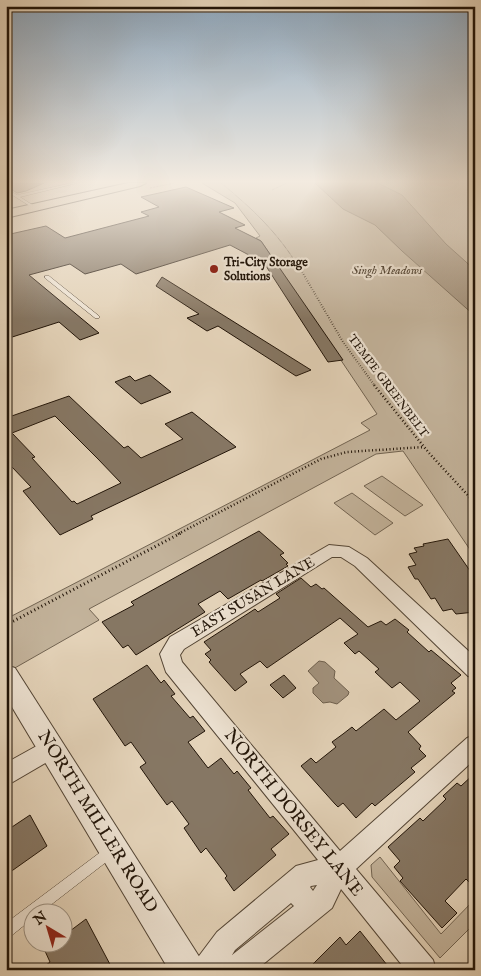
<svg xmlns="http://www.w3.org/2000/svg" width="481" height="976" viewBox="0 0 481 976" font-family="'IM FELL English',serif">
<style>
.green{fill:#c3b39b;stroke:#726452}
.water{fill:#a2927d;stroke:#6e604e}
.building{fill:#867764;stroke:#211408;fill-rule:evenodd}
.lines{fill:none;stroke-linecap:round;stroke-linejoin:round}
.service-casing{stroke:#524434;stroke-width:1}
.minor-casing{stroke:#524434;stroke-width:2}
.tertiary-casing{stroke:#524434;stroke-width:2}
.primary-casing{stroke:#211408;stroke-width:2}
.path-far3{stroke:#211408;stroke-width:1;stroke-dasharray:0.5 1;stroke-linecap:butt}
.path-far2{stroke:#211408;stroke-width:2;stroke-dasharray:0.5 2;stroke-linecap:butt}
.path-far1{stroke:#211408;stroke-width:2.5;stroke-dasharray:1 2.5;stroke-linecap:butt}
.path{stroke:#211408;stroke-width:3;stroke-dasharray:1 3;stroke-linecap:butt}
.service{fill:#ede2d2;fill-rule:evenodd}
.minor{fill:#ede2d2;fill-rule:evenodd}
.tertiary{fill:#ede2d2;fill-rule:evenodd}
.primary{fill:#e4d3b9;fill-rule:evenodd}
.poi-dot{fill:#8f2418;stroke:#ede2d2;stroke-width:2}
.labels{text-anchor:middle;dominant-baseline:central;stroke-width:4.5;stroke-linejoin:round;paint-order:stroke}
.far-poi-label{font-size:12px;font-weight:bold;fill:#211408;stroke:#ede2d2;text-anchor:start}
.far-park-label{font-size:12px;font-style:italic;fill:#524434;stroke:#ede2d2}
.far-street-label{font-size:12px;fill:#211408;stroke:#ede2d2}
.street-label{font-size:15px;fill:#211408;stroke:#ede2d2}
.near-street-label{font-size:18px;fill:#211408;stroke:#ede2d2}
</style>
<rect width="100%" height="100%" fill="#e4d3b9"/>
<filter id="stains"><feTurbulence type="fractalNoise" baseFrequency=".004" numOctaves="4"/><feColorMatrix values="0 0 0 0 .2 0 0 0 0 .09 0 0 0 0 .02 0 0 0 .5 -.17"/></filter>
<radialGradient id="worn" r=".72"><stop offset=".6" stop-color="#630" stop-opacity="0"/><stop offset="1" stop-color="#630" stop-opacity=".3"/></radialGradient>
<g class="green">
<path d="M202 183H475V557L403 451 376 454 89 609 99 620 6 673V619L370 430 361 423 377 414 261 241 256 238 260 236 235 203Z"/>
<path d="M382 476 423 505 405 516 364 486Z"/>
<path d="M352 493 393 523 375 535 334 503Z"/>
<path d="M380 857 441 934 475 899V923L440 958 372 877 371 865Z"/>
</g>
<g class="water">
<path d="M315 183H378L402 195 446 244 475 270V316L402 251 375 225 343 209Z"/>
<path d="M319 661 325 662 335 671 334 678 349 692 348 695 337 704 330 702 323 703 313 693V688L319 683 308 671Z"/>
</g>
<g class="building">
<path d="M10 183H44L26 191 17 193 8 187Z"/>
<path d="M186 187 234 208 219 212 245 225 235 228 261 241 343 360 328 362 264 263 230 245 136 274 121 264 85 274 70 264 29 275 99 333 80 340 59 322 6 339V235L46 226 65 238 149 216 141 212 159 207 141 197Z"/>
<path d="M162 277 311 370 296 376 218 326 207 331 187 318 199 314 156 286Z"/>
<path d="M150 375 171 392 141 404 115 382 130 376 135 381Z"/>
<path d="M69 396 124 448 128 446 141 458 183 439 165 424 192 412 236 447 91 516 93 519 60 535 23 491 31 487 12 467 6 469V418ZM55 416 98 459 121 483 77 504 74 501 72 502 32 458 35 457 12 433Z"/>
<path d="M259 531 284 553 280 555 288 563 286 564 288 566 262 581 261 580 228 599 220 591 198 604 205 612 136 655 128 645 123 648 102 622 134 605 131 602 140 597Z"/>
<path d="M448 539 475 578V612L456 614 452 609 443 611 435 598 431 599 418 579H415L408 567 416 565 409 554 417 552 414 548 424 546 423 544Z"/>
<path d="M301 578 311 587 316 584 322 589 324 588 368 627 381 621 386 625 395 619 409 630 407 632 429 652 431 650 461 675 451 683 456 688 452 691 455 693 408 732 421 746 419 749 426 756 411 768 415 772 375 806 372 803 356 818 343 803 338 807 335 804 301 766 311 758 316 763 336 747 332 742 343 734 352 727 356 731 384 709 396 720 420 701 400 682 392 688 375 672 379 669 359 651 355 654 344 643 358 634 340 618 267 668 260 661 240 674 247 682 235 691 209 662 211 660 205 654 211 650 204 642 255 609 258 612 280 598 276 594Z"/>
<path d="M147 665 161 683 164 680 175 694 171 696 190 718 193 716 205 731 188 742 208 768 221 758 234 774 237 771 251 788 248 790 270 818 273 816 289 834 271 849 276 855 234 891 225 878 227 876 206 848 201 853 184 828 189 824 172 801 167 805 159 794 140 767 146 763 131 742 125 746 93 699Z"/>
<path d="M284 675 296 688 283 698 270 685Z"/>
<path d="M475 773V888L466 879 445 901 457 913 442 928 400 881 403 878 394 867 400 861 388 847 420 818 423 821 446 799 443 796 457 783 461 786Z"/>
<path d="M30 815 47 846 6 875V831Z"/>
<path d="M86 919 113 970H40L50 962 45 951 54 944H62V937Z"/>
<path d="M360 931 391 970H307L340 937 346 945Z"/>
</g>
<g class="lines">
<defs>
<g id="service">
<path d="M72 183H77L20 197 34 206 35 207 33 208 6 191V188L17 195Z"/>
<path d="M45 276H49L99 316V318H95L45 278Z"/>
<path d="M110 846 114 848 116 852 114 856 39 914H32V919L11 936 6 937V923L106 848Z"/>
</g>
<g id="minor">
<path d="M329 545 349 547 367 558 475 657V678L468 676 355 566 341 557H332L184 649 180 655 182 662 340 851 467 738 475 735V759L356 869 433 960 436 970H406L341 889 332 908 256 970H193L196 960 217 932 296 866 318 860 166 672 160 654 170 637ZM317 885 313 891 310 887 311 886ZM291 903 294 906 232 955 235 950Z"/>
<path d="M51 738 59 741 62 748 59 755 6 786V763Z"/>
</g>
<path id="tertiary" d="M6 665 15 668 200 958 205 970H169L6 697Z"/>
<path id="primary" d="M128 183H146L140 186 6 218V210Z"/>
</defs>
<use href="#service" class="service-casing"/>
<use href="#minor" class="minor-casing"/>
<use href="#tertiary" class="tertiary-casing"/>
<use href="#primary" class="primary-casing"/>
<g class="path-far3">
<path d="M221 183C253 209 280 235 301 271"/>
<path d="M469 183 475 186"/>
<path d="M150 188 175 183"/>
<path d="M272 190 287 183"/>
</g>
<path class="path-far2" d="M301 270 343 342 375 386"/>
<g class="path-far1">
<path d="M374 385 429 453 475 503"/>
<path d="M178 534 321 459 347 452 424 447"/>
</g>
<path class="path" d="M6 625 181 533"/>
<use href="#service" class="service"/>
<use href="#minor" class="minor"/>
<use href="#tertiary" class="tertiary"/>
<use href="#primary" class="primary"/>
</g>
<linearGradient id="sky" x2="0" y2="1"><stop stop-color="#8ca6bd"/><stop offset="0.57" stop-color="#f3ebe0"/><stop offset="1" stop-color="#f3ebe0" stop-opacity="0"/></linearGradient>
<rect width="481" height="319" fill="url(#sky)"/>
<circle class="poi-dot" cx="214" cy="269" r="5"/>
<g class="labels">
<g class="far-poi-label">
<text x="224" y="262">Tri-City Storage<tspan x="224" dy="14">Solutions</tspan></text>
</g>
<g class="far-park-label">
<text x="387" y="270">Singh Meadows</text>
</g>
<g class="far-street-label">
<text transform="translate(388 386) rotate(53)">TEMPE GREENBELT</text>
</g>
<g class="street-label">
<text transform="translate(253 597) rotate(-31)">EAST SUSAN LANE</text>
</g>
<g class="near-street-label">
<text transform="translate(293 813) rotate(51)">NORTH DORSEY LANE</text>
<text transform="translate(97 822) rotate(58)">NORTH MILLER ROAD</text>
</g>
</g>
<rect width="481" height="976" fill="none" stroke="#e4d3b9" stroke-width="25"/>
<rect x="8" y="8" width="466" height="961" fill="none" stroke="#211408" stroke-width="2.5"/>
<rect x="12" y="12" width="456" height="951" fill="none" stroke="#211408"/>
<g transform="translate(48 928) rotate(322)"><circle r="24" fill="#ede2d2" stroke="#9b9081"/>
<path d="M0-4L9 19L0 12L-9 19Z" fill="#8f2418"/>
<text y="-8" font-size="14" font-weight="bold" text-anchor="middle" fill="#211408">N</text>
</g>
<rect width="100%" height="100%" filter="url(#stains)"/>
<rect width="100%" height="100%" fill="url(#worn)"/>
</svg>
